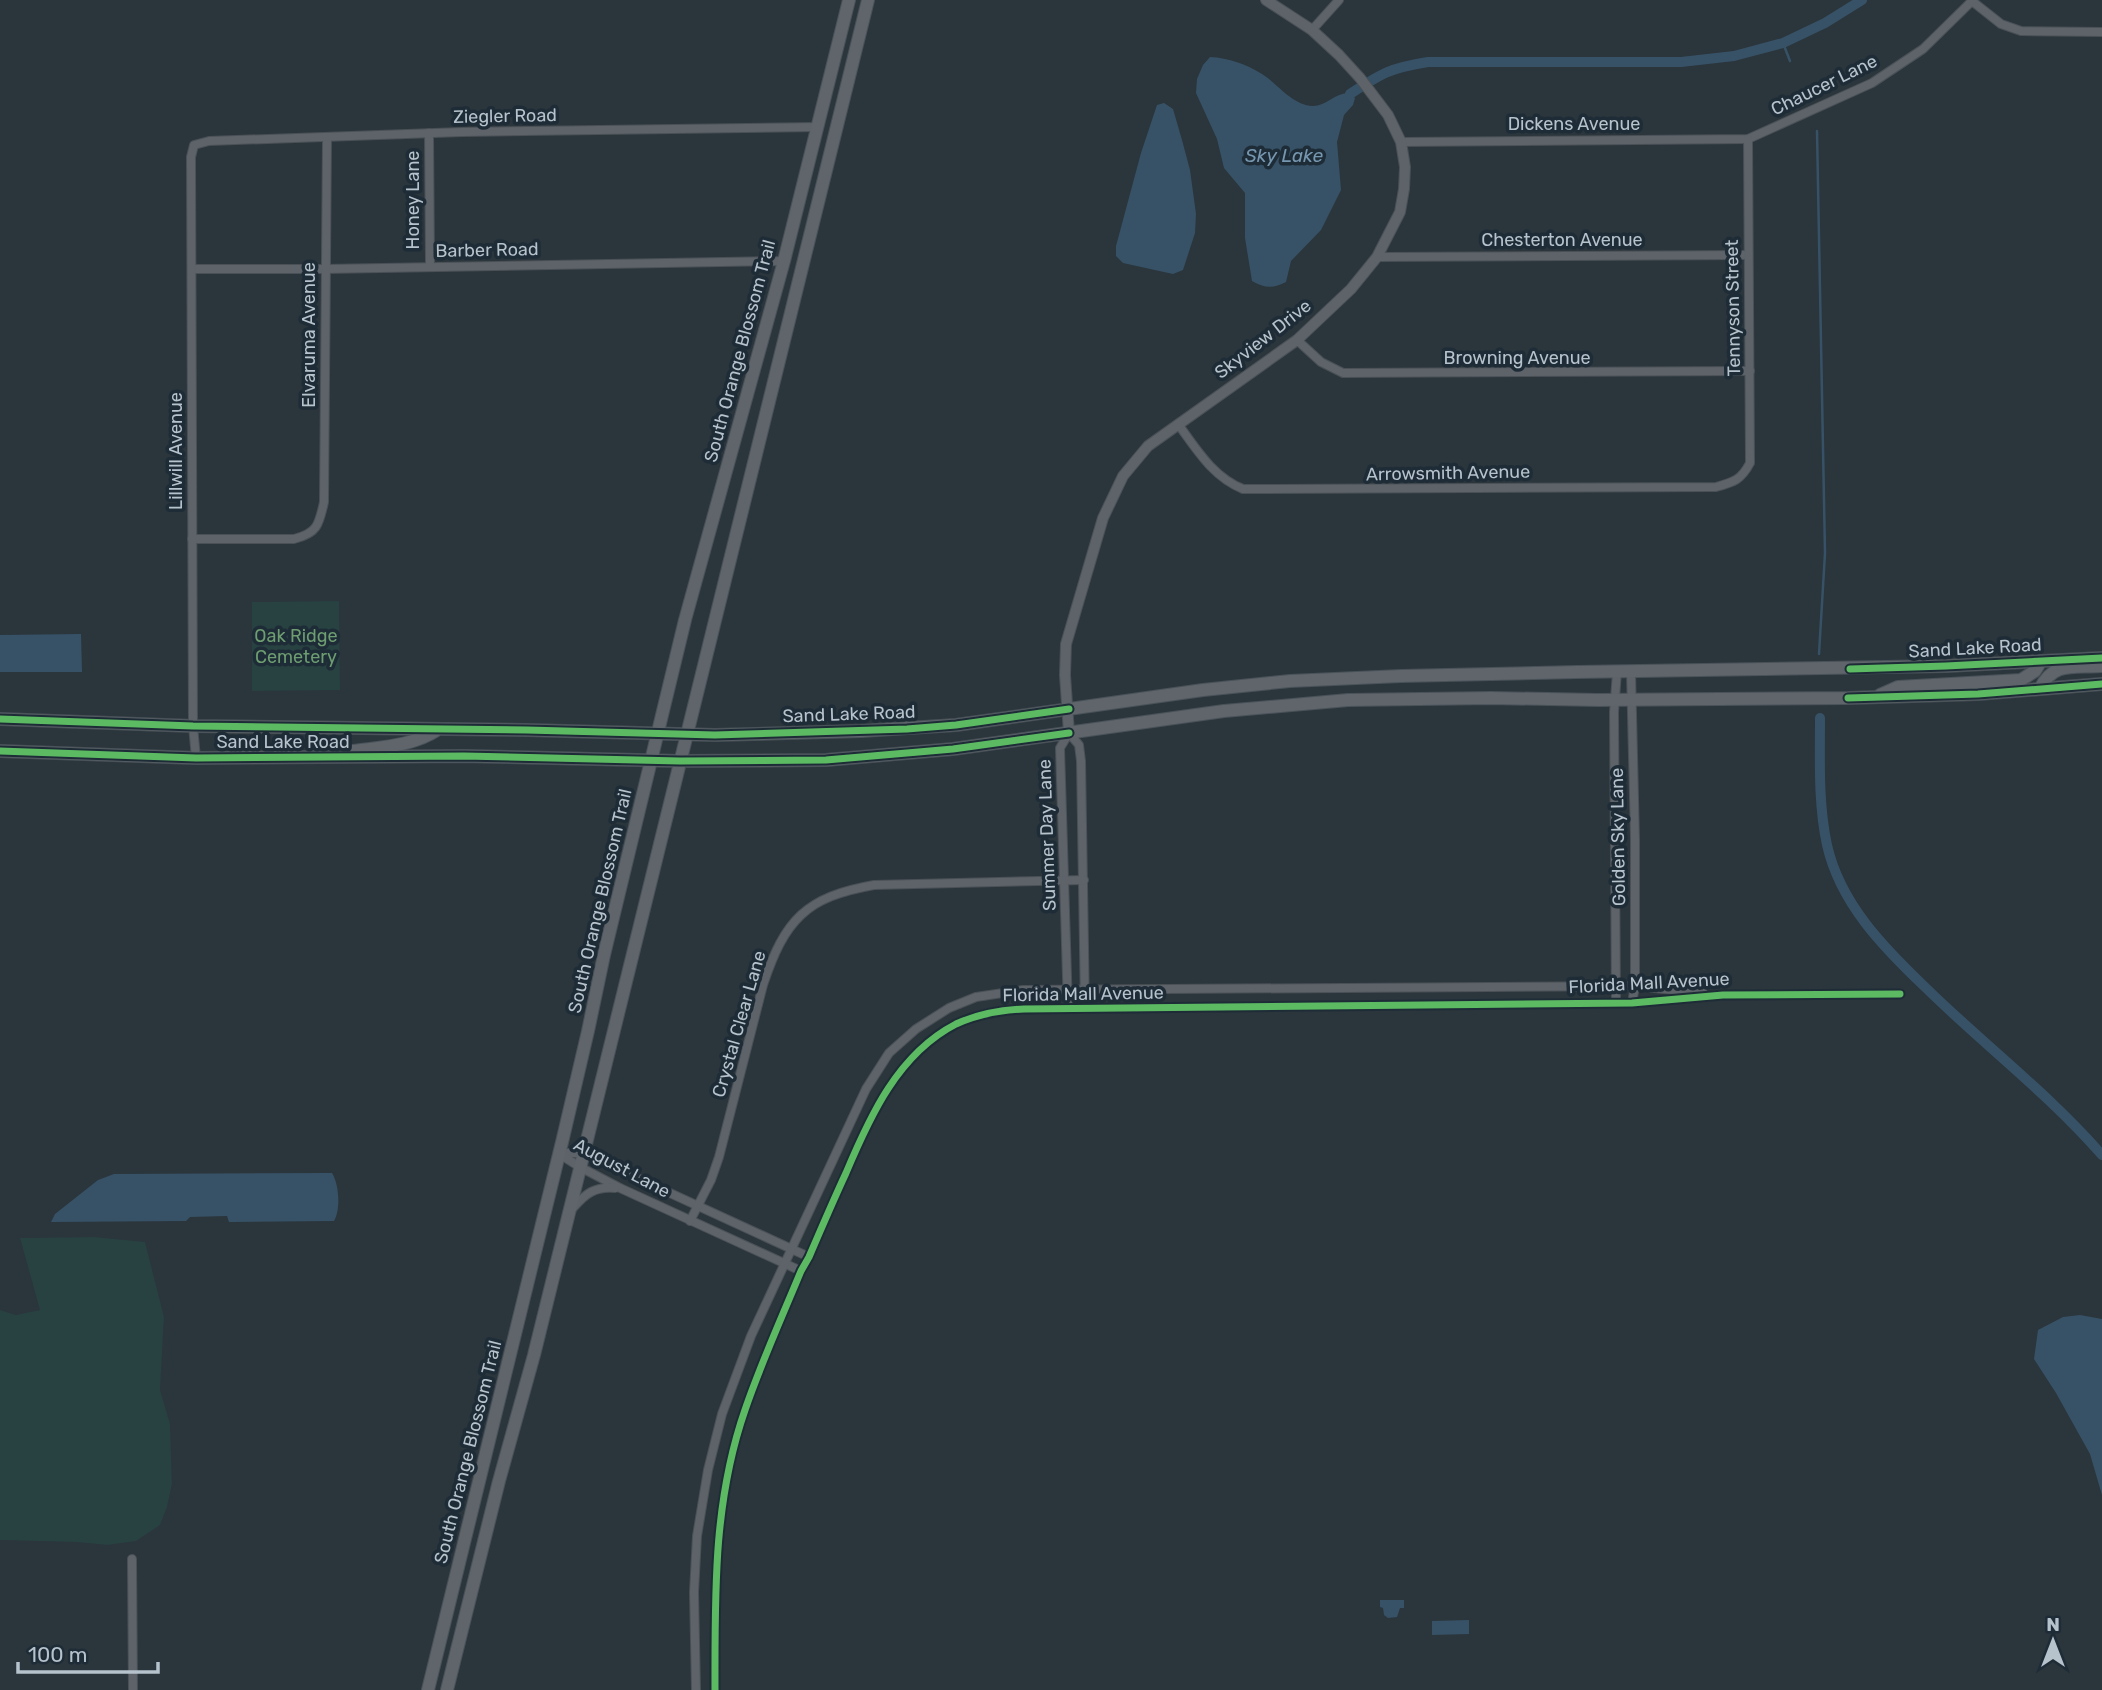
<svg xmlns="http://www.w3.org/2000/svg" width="2102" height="1690" viewBox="0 0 2102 1690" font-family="Rubik,sans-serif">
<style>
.green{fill:#284141}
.water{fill:#375266}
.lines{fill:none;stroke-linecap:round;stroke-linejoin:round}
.stream{stroke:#375266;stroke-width:2.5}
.canal{stroke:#375266;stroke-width:10}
.minor-casing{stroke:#4a5156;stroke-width:10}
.tertiary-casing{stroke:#4a5156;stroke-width:12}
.primary-casing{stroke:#495258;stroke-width:14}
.minor{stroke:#5d6369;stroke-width:8}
.tertiary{stroke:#5d6369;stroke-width:10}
.primary{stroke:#5f656b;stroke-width:12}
.cycleway-casing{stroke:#1e2c37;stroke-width:11}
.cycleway{stroke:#5cba63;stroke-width:7}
.labels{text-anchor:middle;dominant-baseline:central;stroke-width:7;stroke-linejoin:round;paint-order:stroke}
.street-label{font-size:18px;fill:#b6c2cc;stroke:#1e2c37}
.park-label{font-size:18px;fill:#6d9d70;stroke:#1e2c37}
.water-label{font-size:19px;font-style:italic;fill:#7697b0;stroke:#1e2c37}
</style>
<rect width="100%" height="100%" fill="#2b353c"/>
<g class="green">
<path d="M339 601 340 690 252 691V602Z"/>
<path d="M94 1237 145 1242 164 1317 160 1390 170 1424 172 1484 167 1507 160 1525 136 1541 108 1545 76 1542 0 1540V1310L16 1315 40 1310 20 1238Z"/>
</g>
<g class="water">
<path d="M1210 57C1229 58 1246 64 1262 74 1279 85 1292 105 1313 106 1326 106 1335 93 1349 93L1355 98 1353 105 1344 115 1337 142 1341 190 1321 230 1291 261 1286 282C1273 289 1264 288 1252 281L1245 238V193L1224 168 1217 139 1196 93 1197 79 1203 65Z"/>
<path d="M1164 103 1173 109 1182 140 1190 170 1196 214 1195 233 1183 270 1173 274 1123 263 1116 256V246L1141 153 1157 105Z"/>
<path d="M81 634 82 672H0V635Z"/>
<path d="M332 1173C339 1184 341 1209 334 1221L229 1222 227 1216 190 1217 186 1221 51 1222 55 1214 98 1180 114 1174Z"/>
<path d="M2080 1315 2102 1319V1495L2090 1454 2056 1393 2034 1359 2038 1330 2063 1317Z"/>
<path d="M1380 1600H1404V1608H1400L1397 1617 1388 1618 1384 1615 1383 1608 1380 1607Z"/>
<path d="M1469 1620V1634L1432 1635V1621Z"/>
</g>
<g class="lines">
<g class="stream">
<path d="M1783 43 1790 61"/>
<path d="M1817 131 1825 553 1819 654"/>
</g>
<g class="canal">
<path d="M1350 94C1382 73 1390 68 1428 62H1681L1734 56 1783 43 1825 23 1862 0"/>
<path d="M1820 718C1820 760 1818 803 1827 845 1840 903 1883 947 1925 987 1983 1044 2049 1094 2102 1155"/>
</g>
<defs>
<g id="minor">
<path d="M1972 1 2001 24 2021 31 2102 32"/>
<path d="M1312 30 1339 0"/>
<path d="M429 133 430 267"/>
<path d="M1401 142 1748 139 1872 83 1923 49 1973 0"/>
<path d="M1377 257 1748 255"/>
<path d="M192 269H325L784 261"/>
<path d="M1297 340 1321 362 1343 373 1750 371"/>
<path d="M1178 424C1197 450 1213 477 1243 489L1716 487C1734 482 1741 480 1750 463L1748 139"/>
<path d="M192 539H294C318 533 319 524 324 502L327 138"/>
<path d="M1631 672 1635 839V986L1632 1003"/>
<path d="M196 758 193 726 191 157 194 145 209 141 462 132 817 127"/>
<path d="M1616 1003 1614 712 1617 672"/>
<path d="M1068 1009 1060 748 1069 733 1079 745 1081 761 1085 1009"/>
<path d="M559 1153H583L809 1257"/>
<path d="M561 1155 580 1167 620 1188 801 1271"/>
<path d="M573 1208C585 1194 595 1186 615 1188"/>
<path d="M690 1221 711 1180 719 1157 763 985C785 919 806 897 874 885L1084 880"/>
<path d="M132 1559 133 1690"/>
<path d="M696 1690 694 1592 697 1536 708 1470 722 1414 751 1336 866 1089 889 1053 916 1029 949 1008 976 997 1023 990 1635 986 1703 993"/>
<path d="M715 1690C715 1594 713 1502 745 1410 761 1363 782 1317 801 1271L809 1257C821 1229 833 1201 846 1173 870 1116 898 1054 956 1024 978 1014 1001 1010 1024 1009L1632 1003 1723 995 1900 994"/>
</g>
<path id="tertiary" d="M1069 733 1065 675 1066 644 1103 518 1123 476 1148 446 1297 340 1351 289 1377 257 1400 212 1404 189 1405 167 1401 142 1388 115 1360 78 1339 55 1312 30 1266 0"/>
<g id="primary">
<path d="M2040 689C2053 661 2074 668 2102 666"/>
<path d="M1880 695 1898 687 2021 680 2035 671 2041 661"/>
<path d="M0 719 193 726 527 730 715 735 861 731 956 725 1203 690 1290 681 1401 676 1577 672 1946 666 2102 658"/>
<path d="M0 751 196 758 464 756 680 761 826 760 953 749 1224 711 1348 700 1491 698 1598 700 1848 698 1978 694 2102 684"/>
<path d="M353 751C382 747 413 746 437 730"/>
<path d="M428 1690 563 1138 588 1031 604 955 685 620 784 261 849 0"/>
<path d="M447 1690 499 1481 534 1355 868 0"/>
</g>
</defs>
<use href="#minor" class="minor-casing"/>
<use href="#tertiary" class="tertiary-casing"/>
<use href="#primary" class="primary-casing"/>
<use href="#minor" class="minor"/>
<use href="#tertiary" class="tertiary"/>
<use href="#primary" class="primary"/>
<defs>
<g id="cycleway">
<path d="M1850 669 1946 666 2102 658"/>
<path d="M1848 698 1978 694 2102 684"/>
<path d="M0 719 193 726 527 730 715 735 907 729 956 725 1069 709"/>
<path d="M0 751 196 758 464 756 680 761 826 760 953 749 1069 733"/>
<path d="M715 1690C715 1594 713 1502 745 1410 761 1363 782 1317 801 1271L809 1257C821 1229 833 1201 846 1173 870 1116 898 1054 956 1024 978 1014 1001 1010 1024 1009L1632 1003 1723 995 1900 994"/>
</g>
</defs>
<use href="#cycleway" class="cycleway-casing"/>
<use href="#cycleway" class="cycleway"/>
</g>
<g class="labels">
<g class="street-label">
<text transform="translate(1824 85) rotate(-26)">Chaucer Lane</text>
<text transform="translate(505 116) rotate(-1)">Ziegler Road</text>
<text x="1574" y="124">Dickens Avenue</text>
<text transform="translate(413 200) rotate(-90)">Honey Lane</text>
<text x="1562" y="240">Chesterton Avenue</text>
<text transform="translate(487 250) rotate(-1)">Barber Road</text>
<text transform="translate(1733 308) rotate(-91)">Tennyson Street</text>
<text transform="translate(309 335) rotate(-90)">Elvaruma Avenue</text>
<text transform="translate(1263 339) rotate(-38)">Skyview Drive</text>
<text transform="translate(740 351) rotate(-75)">South Orange Blossom Trail</text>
<text x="1517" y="358">Browning Avenue</text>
<text transform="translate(176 451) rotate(-90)">Lillwill Avenue</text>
<text transform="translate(1448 473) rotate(-1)">Arrowsmith Avenue</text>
<text transform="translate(1975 648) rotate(-3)">Sand Lake Road</text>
<text transform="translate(849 714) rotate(-2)">Sand Lake Road</text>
<text x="283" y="742">Sand Lake Road</text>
<text transform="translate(1047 835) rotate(-92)">Summer Day Lane</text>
<text transform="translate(1618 837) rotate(-91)">Golden Sky Lane</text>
<text transform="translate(600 901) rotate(-77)">South Orange Blossom Trail</text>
<text transform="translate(1649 983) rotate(-3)">Florida Mall Avenue</text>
<text transform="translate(1083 994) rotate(-1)">Florida Mall Avenue</text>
<text transform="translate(739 1024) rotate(-74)">Crystal Clear Lane</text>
<text transform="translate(622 1168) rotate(28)">August Lane</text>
<text transform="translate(468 1452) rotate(-76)">South Orange Blossom Trail</text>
</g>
<g class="park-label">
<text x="296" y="636">Oak Ridge<tspan x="296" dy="21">Cemetery</tspan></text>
</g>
<g class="water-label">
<text x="1284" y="155">Sky Lake</text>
</g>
</g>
<g transform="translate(2053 1641)" stroke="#1e2c37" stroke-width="5" paint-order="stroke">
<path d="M0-5L12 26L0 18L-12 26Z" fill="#b6c2cc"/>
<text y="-10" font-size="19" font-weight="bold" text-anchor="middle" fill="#b6c2cc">N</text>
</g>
<path d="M18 1662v10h140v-10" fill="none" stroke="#b6c2cc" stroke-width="3.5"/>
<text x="28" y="1662" font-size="21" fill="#b6c2cc" stroke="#1e2c37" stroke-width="5" paint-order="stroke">100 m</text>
</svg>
